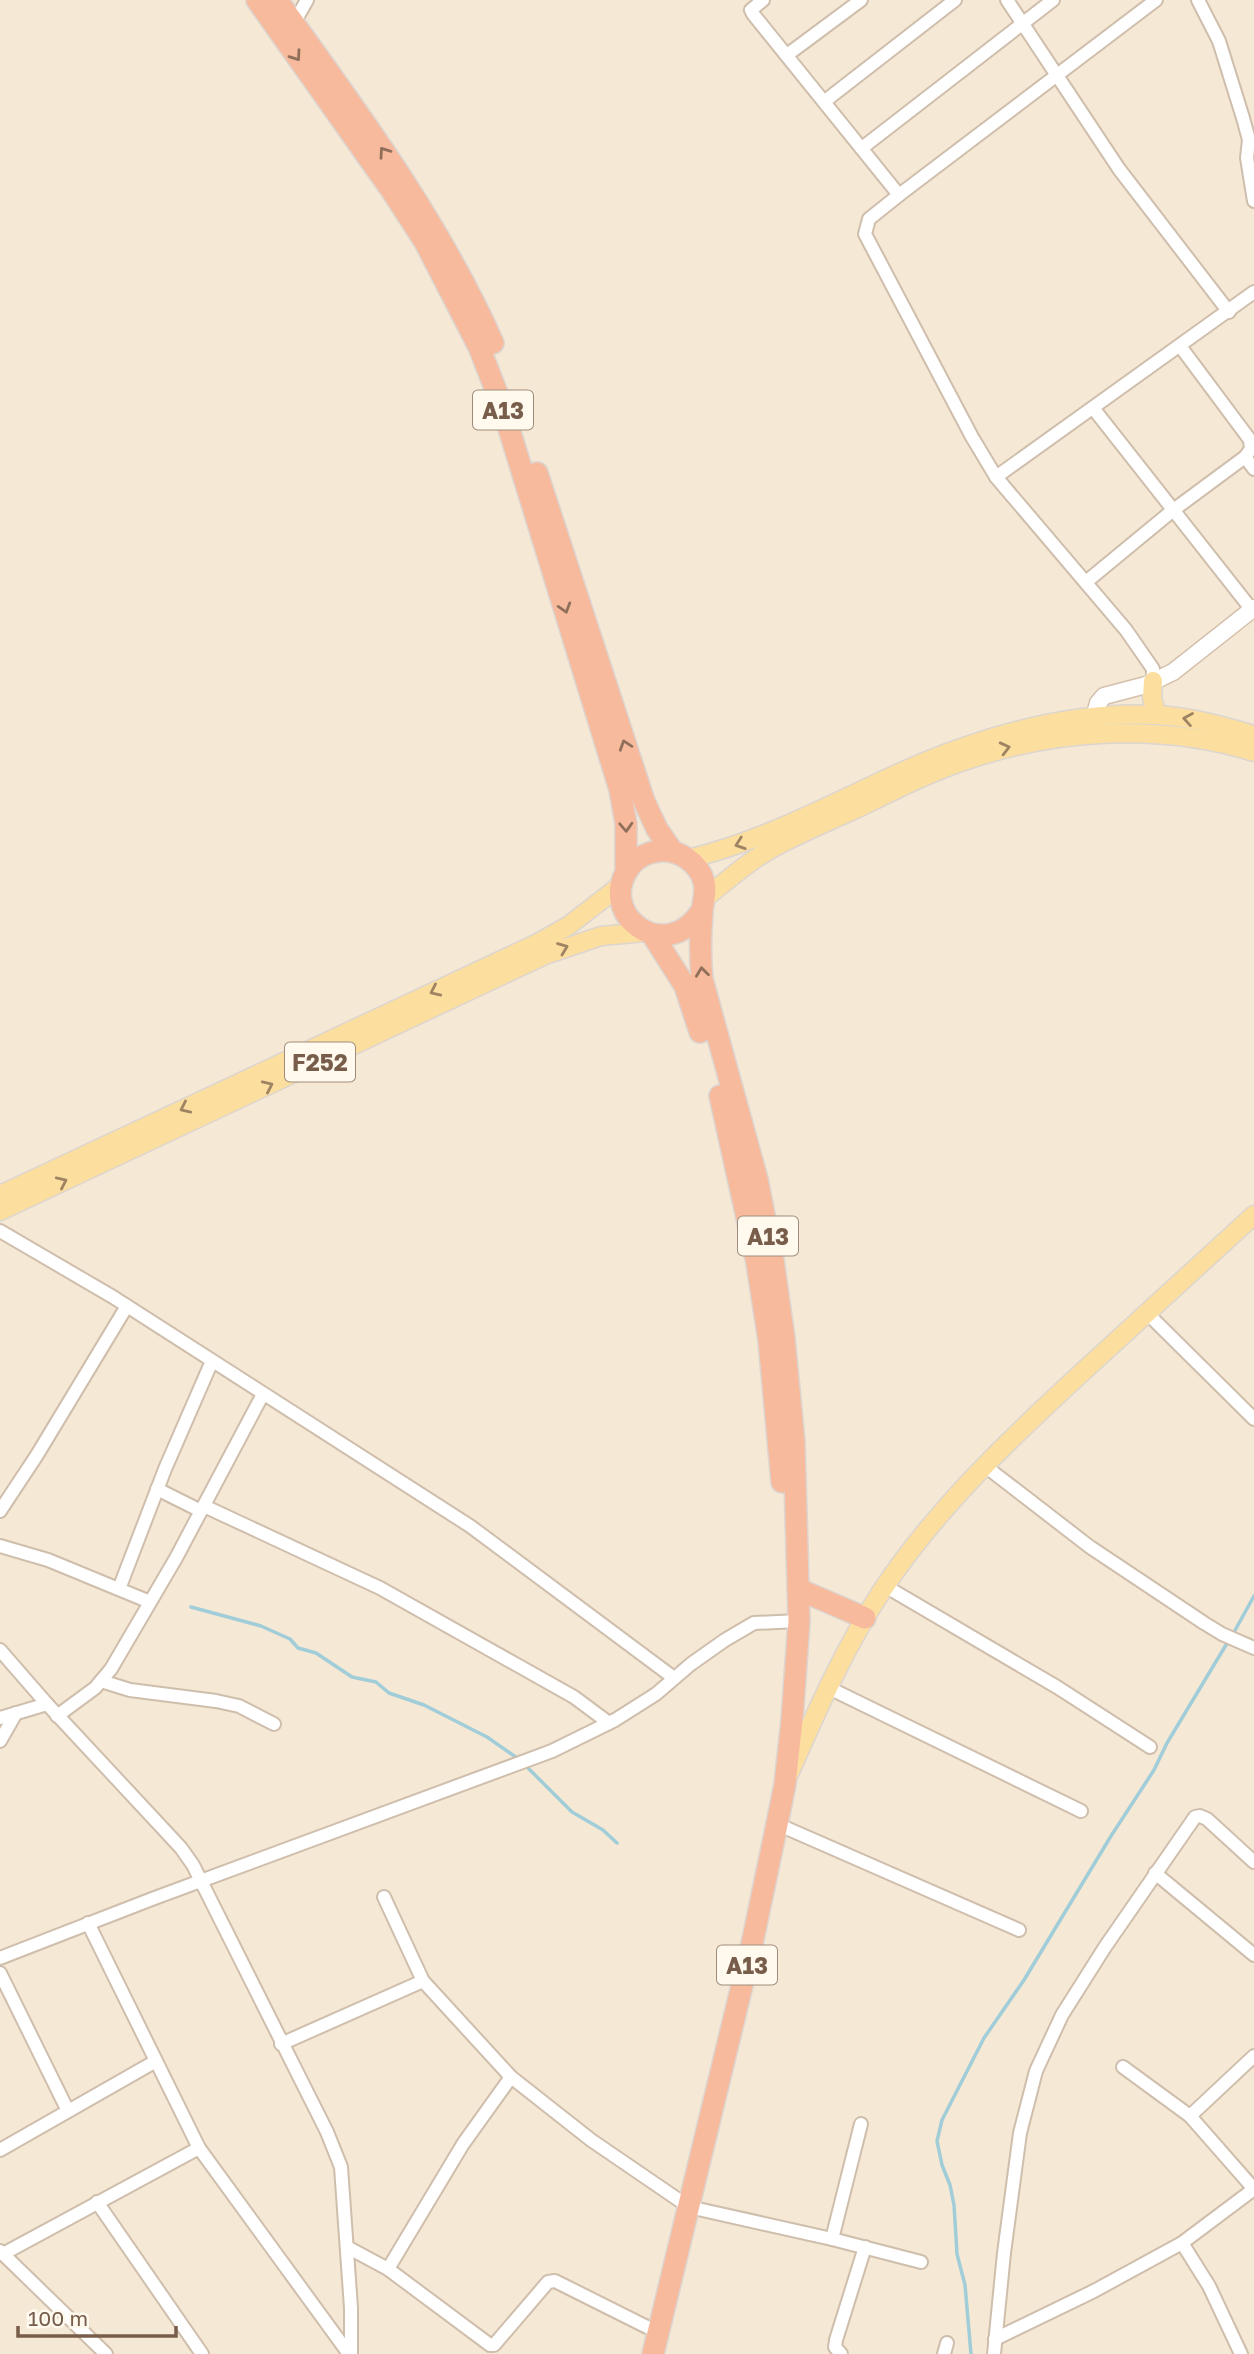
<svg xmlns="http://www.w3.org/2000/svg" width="1254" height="2354" viewBox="0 0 1254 2354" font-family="'Golos Text',sans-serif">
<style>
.residential{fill:#f5e8d5}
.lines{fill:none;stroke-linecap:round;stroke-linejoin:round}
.stream{stroke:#a1cdd9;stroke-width:3.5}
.street-casing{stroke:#cfbeac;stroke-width:16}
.secondary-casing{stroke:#d4c0ac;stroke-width:19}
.primary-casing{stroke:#dcd5d0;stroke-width:21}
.highway-casing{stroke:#dcd5d0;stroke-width:24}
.street{stroke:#fff;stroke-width:12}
.secondary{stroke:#fff;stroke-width:16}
.primary{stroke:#fcdf9f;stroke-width:18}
.highway{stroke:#f8ba9d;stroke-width:21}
.oneway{stroke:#91705b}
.oneway2{stroke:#9f8464}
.labels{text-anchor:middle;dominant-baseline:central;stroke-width:5;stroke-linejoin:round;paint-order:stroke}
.shield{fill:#fff9ee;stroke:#a08c7b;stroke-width:2}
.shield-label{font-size:23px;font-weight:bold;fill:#775d4a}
</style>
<rect width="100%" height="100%" fill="#fdf5e7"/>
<rect class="residential" x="0" y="0" width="1254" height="2354"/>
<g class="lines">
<g class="stream">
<path d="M1254 153V159"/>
<path d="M191 1607 261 1626 290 1639 298 1648 316 1653 352 1677 376 1682 389 1693 424 1705 487 1737 520 1760"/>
<path d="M1233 1634 1254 1596"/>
<path d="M526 1766 572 1812 603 1830 617 1843"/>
<path d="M971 2354 965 2285 957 2254 954 2205 950 2185 942 2165 937 2141 942 2120 984 2038 1024 1980 1111 1836 1154 1770 1167 1743 1229 1640"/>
</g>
<defs>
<g id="street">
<path d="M763 0 751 10 753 14 899 195"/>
<path d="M1007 0 1119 169 1229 312"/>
<path d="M1198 0 1219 41 1243 118 1249 140 1247 158 1254 201"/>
<path d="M294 23 307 0"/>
<path d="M787 55 861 0"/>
<path d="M825 101 955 0"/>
<path d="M862 148 1053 0"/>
<path d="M1093 408 1252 610"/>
<path d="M1245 457 1254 469"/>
<path d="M996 477 1254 292"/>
<path d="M1086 582 1172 511 1245 457 1251 449 1250 440 1180 346"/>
<path d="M1153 681V669L1126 630 996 477 972 437 865 234 869 219 899 195 1156 0"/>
<path d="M0 1231 113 1297 470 1526 674 1678"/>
<path d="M1147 1313 1254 1419"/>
<path d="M985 1466 1090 1547 1204 1623 1222 1634 1254 1648"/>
<path d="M157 1489 201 1511"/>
<path d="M204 1506 380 1588 574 1697 609 1723"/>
<path d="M0 1511 37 1455 127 1306"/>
<path d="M0 1546 48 1560 150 1602"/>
<path d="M885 1586 1057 1687 1150 1747"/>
<path d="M119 1589 165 1469 212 1361"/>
<path d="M0 1650 47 1704 181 1848 193 1865 327 2132 341 2167 351 2308V2354"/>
<path d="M101 1681 130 1690 216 1701 239 1706 274 1724"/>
<path d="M827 1687 1081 1811"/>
<path d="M57 1716 95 1688 111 1669 176 1558 263 1394"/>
<path d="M0 1718 47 1704"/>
<path d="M0 1741 16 1713"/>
<path d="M777 1824 1019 1930"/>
<path d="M1155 1873 1254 1955"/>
<path d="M384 1897 423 1981 511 2077 591 2140 689 2207 832 2239 921 2262"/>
<path d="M88 1923 199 2148 349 2354"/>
<path d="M0 1958 152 1899 552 1751 615 1720 656 1694 691 1664 725 1640 754 1623 799 1621"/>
<path d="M0 1973 68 2111"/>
<path d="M281 2044 423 1981"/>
<path d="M1123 2067 1190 2116 1254 2189"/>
<path d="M1190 2116 1254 2056"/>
<path d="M0 2150 156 2061"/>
<path d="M97 2202 202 2354"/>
<path d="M832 2239 861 2124"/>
<path d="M1182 2243 1209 2286 1241 2354"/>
<path d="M347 2247 388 2269 490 2345H494L548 2282 555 2281 659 2333"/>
<path d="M0 2251 106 2354"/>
<path d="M3 2254 199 2148"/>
<path d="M388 2269 463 2144 511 2077"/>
<path d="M995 2339 1094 2291 1182 2243 1254 2189"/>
<path d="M841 2354 835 2347 836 2340 865 2247"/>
<path d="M944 2354 947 2343"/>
<path d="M994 2354 1004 2253 1020 2133 1036 2071 1062 2015 1105 1947 1195 1817 1200 1816 1207 1819 1254 1862"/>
</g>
<path id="secondary" d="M1094 717 1098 703 1104 696 1146 685 1173 672 1254 608"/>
<g id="primary">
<path d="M1153 681 1152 698 1157 715"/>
<path d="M688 859C763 841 829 805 899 773 979 737 1067 711 1155 715 1188 716 1223 726 1254 735"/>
<path d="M705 898C724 883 743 866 764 853 794 835 828 822 860 807 895 790 930 772 967 760 1058 729 1161 723 1254 752"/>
<path d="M0 1195 538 943 568 926 621 885"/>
<path d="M0 1211 545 955 601 936 645 932"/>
<path d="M789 1774C817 1710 845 1647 883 1589 939 1505 1015 1434 1089 1366 1144 1316 1199 1266 1254 1215"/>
</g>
<g id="highway">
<path d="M257 0 392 191 425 242 479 347 502 406 620 790 626 824V872"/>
<path d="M277 0C356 110 438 219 493 343"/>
<path d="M537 473 644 801 657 829 673 852"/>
<path d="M652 934 685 986 700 1032"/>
<path d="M720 1096 757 1263 769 1341 782 1482"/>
<path d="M798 1589 865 1618"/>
<path d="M653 2354 752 1944 777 1824 785 1784 792 1720 799 1621 794 1442 784 1338 773 1260 757 1179 702 979C700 957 700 936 702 914 702 903 707 894 704 882 699 863 679 849 659 851 649 852 638 857 631 865 593 913 666 968 702 910"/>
</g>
</defs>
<use href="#street" class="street-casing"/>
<use href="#secondary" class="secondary-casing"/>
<use href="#primary" class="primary-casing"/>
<use href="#highway" class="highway-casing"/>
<use href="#street" class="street"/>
<use href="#secondary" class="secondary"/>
<use href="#primary" class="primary"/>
<use href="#highway" class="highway"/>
</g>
<defs><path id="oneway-chevron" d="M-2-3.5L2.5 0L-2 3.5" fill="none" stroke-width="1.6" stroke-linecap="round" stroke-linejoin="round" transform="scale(1.75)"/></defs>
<g class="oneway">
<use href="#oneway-chevron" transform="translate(296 56) rotate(55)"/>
<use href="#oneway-chevron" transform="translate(384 152) rotate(-125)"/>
<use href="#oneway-chevron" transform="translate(565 608) rotate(73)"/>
<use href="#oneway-chevron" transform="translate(625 745) rotate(-108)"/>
<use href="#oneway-chevron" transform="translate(626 827) rotate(87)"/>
<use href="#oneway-chevron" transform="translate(702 972) rotate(-97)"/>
</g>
<g class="oneway2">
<use href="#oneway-chevron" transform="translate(1188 719) rotate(-170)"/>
<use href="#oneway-chevron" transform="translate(1005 748) rotate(-14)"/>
<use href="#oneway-chevron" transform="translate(740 844) rotate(161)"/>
<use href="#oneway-chevron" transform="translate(563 948) rotate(-21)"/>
<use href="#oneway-chevron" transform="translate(435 991) rotate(155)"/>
<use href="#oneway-chevron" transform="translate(268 1086) rotate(-25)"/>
<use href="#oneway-chevron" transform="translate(185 1108) rotate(155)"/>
<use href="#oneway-chevron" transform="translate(62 1182) rotate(-25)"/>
</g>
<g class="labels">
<g class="shield">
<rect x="473" y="390.5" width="60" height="39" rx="5"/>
<rect x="285" y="1042.5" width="70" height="39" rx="5"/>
<rect x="738" y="1216.5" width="60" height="39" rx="5"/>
<rect x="717" y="1945.5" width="60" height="39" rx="5"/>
</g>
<g class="shield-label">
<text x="503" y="410">A13</text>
<text x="320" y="1062">F252</text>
<text x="768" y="1236">A13</text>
<text x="747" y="1965">A13</text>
</g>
</g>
<path d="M18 2326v10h158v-10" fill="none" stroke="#775d4a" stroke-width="3.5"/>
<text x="28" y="2326" font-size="21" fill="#775d4a" stroke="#fff9ee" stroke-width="5" paint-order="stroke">100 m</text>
</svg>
